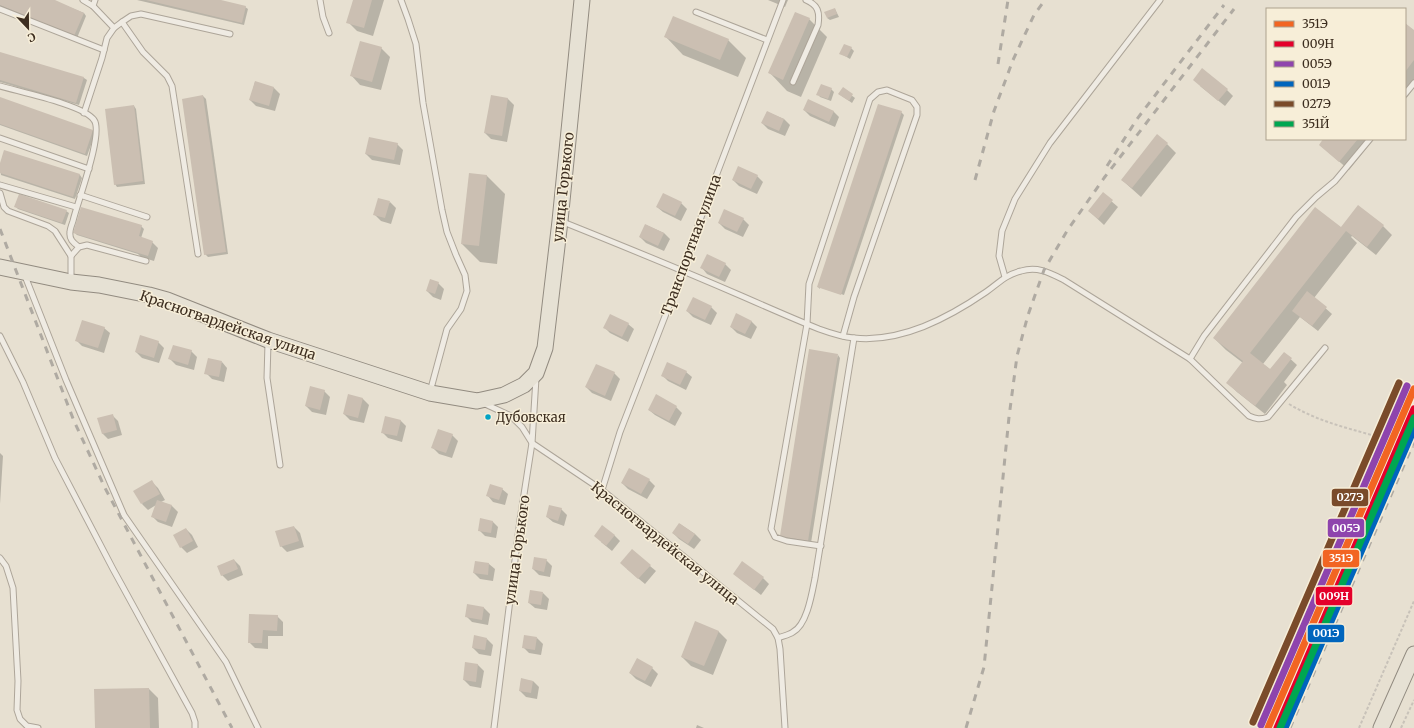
<svg xmlns="http://www.w3.org/2000/svg" width="1414" height="728" viewBox="0 0 1414 728" font-family="Merriweather,serif">
<style>
.shadow{fill:#0003}
.building{fill:#cbbfb2}
.lines{fill:none;stroke-linecap:round;stroke-linejoin:round}
.service-casing{stroke:#ada599;stroke-width:7}
.primary-casing{stroke:#928b80;stroke-width:17}
.path{stroke:#c8c2b9;stroke-width:2;stroke-dasharray:3 2;stroke-linecap:butt}
.service{stroke:#efebe3;stroke-width:5}
.primary{stroke:#e6e1d4;stroke-width:15}
.rail{stroke:#afaaa2;stroke-width:3;stroke-dasharray:7 7;stroke-linecap:butt}
.rail-1-casing{stroke:#f7eed8;stroke-width:10}
.rail-2-casing{stroke:#f7eed8;stroke-width:10}
.rail-3-casing{stroke:#f7eed8;stroke-width:10}
.rail-4-casing{stroke:#f7eed8;stroke-width:10}
.rail-5-casing{stroke:#f7eed8;stroke-width:10}
.rail-6-casing{stroke:#f7eed8;stroke-width:10}
.rail-1{stroke:#f26522;stroke-width:7}
.rail-2{stroke:#e4002b;stroke-width:7}
.rail-3{stroke:#8e44ad;stroke-width:7}
.rail-4{stroke:#0065bd;stroke-width:7}
.rail-5{stroke:#7a4b2a;stroke-width:7}
.rail-6{stroke:#00a651;stroke-width:7}
.bus-dot{fill:#03a3c5;stroke:#f7eed8;stroke-width:1.5}
.labels{text-anchor:middle;dominant-baseline:central;stroke-width:3;stroke-linejoin:round;paint-order:stroke}
.bus-label{font-size:13px;fill:#3d2e20;stroke:#f7eed8;text-anchor:start}
.street-label{font-size:14px;fill:#3d2e20;stroke:#f7eed8}
.line-badge{stroke:#f7eed8;stroke-width:1.5}
.badge-label{font-size:11px;text-anchor:middle;font-weight:bold;fill:#fff}
</style>
<rect width="100%" height="100%" fill="#e7e0d1"/>
<g class="shadow">
<path d="M0 0H52L84 13 86 16 77 38 0 6Z"/>
<path d="M137 0H216L245 7 248 9 244 25Z"/>
<path d="M354 0H384L373 36 357 31 348 22Z"/>
<path d="M768 0H788L785 7Z"/>
<path d="M835 9 839 17 830 20 827 18Z"/>
<path d="M809 19 827 37 801 97 787 91 770 73Z"/>
<path d="M1405 24 1414 31V88L1405 100Z"/>
<path d="M666 37 728 40 746 58 738 77 683 55Z"/>
<path d="M381 48 390 57 381 90 360 85 351 75Z"/>
<path d="M851 48 854 51 850 59 840 53Z"/>
<path d="M0 53 84 78 87 80 79 105 0 82Z"/>
<path d="M255 82 274 88 280 94 275 111 256 106 250 100Z"/>
<path d="M1200 86 1227 90 1233 96 1225 106Z"/>
<path d="M831 89 834 92 831 101 820 97 818 94Z"/>
<path d="M843 89 855 98 852 103 839 94Z"/>
<path d="M203 96 206 99 228 254 208 257 205 254Z"/>
<path d="M492 96 508 99 514 105 507 142 491 139 485 133Z"/>
<path d="M0 98 93 131 95 134 87 156 0 125Z"/>
<path d="M134 106 136 109 145 184 117 187 115 184Z"/>
<path d="M804 110 833 111 839 117 835 127 810 116Z"/>
<path d="M767 112 784 119 790 125 785 136 768 129 762 123Z"/>
<path d="M901 112 904 115 844 295 820 287V289L818 287Z"/>
<path d="M1325 139H1374L1349 170 1320 145Z"/>
<path d="M397 144 403 150 400 165 372 160 366 154Z"/>
<path d="M1167 144 1176 153 1141 197 1122 180Z"/>
<path d="M0 166 80 175 82 178 75 199 1 175Z"/>
<path d="M470 174 487 176 505 194 497 264 480 262 462 244Z"/>
<path d="M757 176 763 182 757 194 739 186 733 180Z"/>
<path d="M1103 194 1118 207 1104 225 1089 211Z"/>
<path d="M390 202 396 208 391 224 381 221 375 215Z"/>
<path d="M681 203 687 209 681 221 663 212 657 207Z"/>
<path d="M16 207 66 211 69 213 65 225 18 209Z"/>
<path d="M743 219 749 225 743 237 725 229 719 223Z"/>
<path d="M646 225 664 233 670 239 664 251 646 243 640 237Z"/>
<path d="M141 226 144 229 141 238 152 242 158 248 154 261 141 257 138 254 77 235 74 232Z"/>
<path d="M1383 226 1392 235 1376 255 1352 236 1351 237 1357 243 1314 298 1332 314 1318 331 1300 317 1263 364 1271 370 1284 353 1297 365 1284 382 1287 385 1265 414 1237 392 1228 383 1243 363 1226 350 1214 338 1346 230Z"/>
<path d="M725 264 731 270 725 282 707 274 702 268Z"/>
<path d="M438 283 444 289 441 300 433 297 427 291Z"/>
<path d="M711 307 717 313 711 325 693 317 687 311Z"/>
<path d="M751 321 757 327 751 339 737 333 731 327Z"/>
<path d="M628 324 634 329 628 342 610 333 604 327Z"/>
<path d="M104 328 110 333 104 353 82 346 76 340Z"/>
<path d="M158 342 164 348 159 363 142 358 136 352Z"/>
<path d="M191 351 197 357 194 370 176 365 170 359Z"/>
<path d="M838 355 840 358 811 543 783 539 781 536Z"/>
<path d="M222 362 227 368 224 382 212 379 206 373Z"/>
<path d="M686 372 692 377 686 390 668 381 662 375Z"/>
<path d="M614 373 620 379 611 401 592 393 586 387Z"/>
<path d="M324 391 330 397 326 415 312 412 306 406Z"/>
<path d="M349 396 363 399 369 405 364 423 350 420 344 414Z"/>
<path d="M676 407 682 413 675 426 655 415 649 410Z"/>
<path d="M112 415 118 421 122 435 108 439 102 433Z"/>
<path d="M400 420 406 426 402 442 388 438 382 432Z"/>
<path d="M452 435 458 441 452 458 439 454 433 448Z"/>
<path d="M0 453 3 456 0 504Z"/>
<path d="M649 480 655 486 647 499 628 489 622 483Z"/>
<path d="M152 482 158 488 165 500 161 502 172 506 178 512 172 527 158 522 152 516 156 505 148 510 142 504Z"/>
<path d="M502 489 508 494 505 505 493 502 488 496Z"/>
<path d="M561 509 567 515 564 526 553 522 547 517Z"/>
<path d="M492 521 498 527 496 538 485 536 479 530Z"/>
<path d="M680 524 695 534 701 540 694 549 679 539 673 533Z"/>
<path d="M294 527 300 533 304 547 287 552 281 546Z"/>
<path d="M186 529 192 535 198 547 187 553 181 547Z"/>
<path d="M614 535 620 541 612 551 601 542Z"/>
<path d="M234 560 240 566 243 575 228 581 222 575Z"/>
<path d="M546 560 552 566 550 577 539 575 533 569Z"/>
<path d="M489 564 495 569 493 581 480 579 474 573Z"/>
<path d="M650 566 656 571 645 584 627 569Z"/>
<path d="M734 574 763 578 769 584 761 595Z"/>
<path d="M543 593 549 599 547 610 535 608 529 603Z"/>
<path d="M468 605 484 608 490 614 488 625 472 622 466 616Z"/>
<path d="M277 616 283 622V636H268V649L255 648 249 642Z"/>
<path d="M718 631 727 640 713 675 691 666 682 657Z"/>
<path d="M537 638 543 644 541 655 529 653 523 647Z"/>
<path d="M487 639 493 645 491 656 479 654 473 648Z"/>
<path d="M466 663 478 665 484 671 481 688 470 686 464 680Z"/>
<path d="M652 668 658 674 651 687 636 679 630 673Z"/>
<path d="M521 680 533 681 539 687 537 699 526 697 520 691Z"/>
<path d="M149 689 158 698 159 728H96V690Z"/>
<path d="M697 725 704 728H696Z"/>
</g>
<g class="building">
<path d="M0 0H55L84 13 74 36 0 5Z"/>
<path d="M146 0H221L246 6 242 23Z"/>
<path d="M353 0H372L364 28 346 23Z"/>
<path d="M835 8 837 14 827 18 824 12Z"/>
<path d="M795 12 810 18 783 80 768 73Z"/>
<path d="M673 16 729 39 720 60 664 37Z"/>
<path d="M1405 23 1414 30V60L1405 72Z"/>
<path d="M360 41 382 47 372 82 350 76Z"/>
<path d="M844 44 852 47 847 57 839 54Z"/>
<path d="M0 52 84 77 76 103 0 80Z"/>
<path d="M1202 68 1228 89 1218 101 1193 80Z"/>
<path d="M255 81 274 87 269 106 249 100Z"/>
<path d="M821 84 832 88 828 99 816 95Z"/>
<path d="M843 87 853 94 849 101 838 94Z"/>
<path d="M203 95 226 252 204 255 182 99Z"/>
<path d="M491 95 508 98 502 136 484 133Z"/>
<path d="M0 97 93 130 85 154 0 124Z"/>
<path d="M808 99 834 111 829 122 803 110Z"/>
<path d="M878 104 902 111 841 295 817 287Z"/>
<path d="M134 105 143 181 114 185 105 109Z"/>
<path d="M767 111 784 119 779 131 761 123Z"/>
<path d="M1157 134 1168 143 1132 188 1121 180Z"/>
<path d="M369 137 398 143 394 160 365 154Z"/>
<path d="M1323 139H1358L1339 162 1319 145Z"/>
<path d="M4 150 80 174 73 197 0 173V163Z"/>
<path d="M738 166 758 175 751 189 732 180Z"/>
<path d="M469 173 487 175 479 246 461 244Z"/>
<path d="M1103 192 1113 200 1098 219 1088 211Z"/>
<path d="M663 193 682 202 675 216 656 207Z"/>
<path d="M19 194 67 210 62 223 14 207Z"/>
<path d="M378 198 390 201 385 218 373 215Z"/>
<path d="M1358 205 1384 225 1367 247 1346 231 1250 353 1270 369 1284 352 1292 358 1255 406 1226 383 1243 361 1213 338 1315 207 1341 227Z"/>
<path d="M81 207 142 225 139 236 153 241 148 256 73 233Z"/>
<path d="M724 209 744 218 737 232 718 223Z"/>
<path d="M645 224 664 233 658 246 639 237Z"/>
<path d="M707 254 726 263 719 277 700 268Z"/>
<path d="M430 279 439 282 435 294 426 291Z"/>
<path d="M1307 291 1327 307 1312 326 1292 311Z"/>
<path d="M693 297 712 306 705 320 686 311Z"/>
<path d="M736 313 752 321 745 334 730 327Z"/>
<path d="M610 314 629 323 622 337 603 328Z"/>
<path d="M82 320 105 327 98 348 75 341Z"/>
<path d="M140 335 159 341 154 358 135 352Z"/>
<path d="M173 345 192 350 188 365 168 359Z"/>
<path d="M809 349 838 354 808 541 780 536Z"/>
<path d="M208 358 222 361 219 377 204 374Z"/>
<path d="M667 362 687 371 680 385 661 376Z"/>
<path d="M596 364 615 372 605 396 585 387Z"/>
<path d="M310 386 325 390 320 410 305 406Z"/>
<path d="M348 394 363 398 358 418 343 414Z"/>
<path d="M656 394 677 406 669 421 648 410Z"/>
<path d="M113 414 117 430 102 434 97 418Z"/>
<path d="M385 416 401 420 397 436 381 433Z"/>
<path d="M438 429 453 434 446 453 431 448Z"/>
<path d="M629 468 650 479 641 494 621 483Z"/>
<path d="M152 480 160 494 141 504 133 491Z"/>
<path d="M490 484 503 488 499 500 486 496Z"/>
<path d="M157 500 172 505 166 522 151 517Z"/>
<path d="M549 505 562 508 558 521 546 517Z"/>
<path d="M480 518 493 521 491 533 478 531Z"/>
<path d="M679 523 695 534 688 544 672 533Z"/>
<path d="M602 525 615 535 606 546 594 536Z"/>
<path d="M294 526 299 541 280 547 275 531Z"/>
<path d="M186 528 193 541 180 548 173 535Z"/>
<path d="M632 549 651 565 638 579 620 563Z"/>
<path d="M534 557 547 559 544 572 532 569Z"/>
<path d="M234 559 238 569 221 576 217 566Z"/>
<path d="M475 561 489 563 488 575 473 573Z"/>
<path d="M742 561 764 577 754 590 733 574Z"/>
<path d="M530 590 543 592 541 605 528 603Z"/>
<path d="M467 604 484 607 482 620 465 617Z"/>
<path d="M249 614 278 615 277 631 263 630 262 643H248Z"/>
<path d="M695 621 719 631 704 666 681 657Z"/>
<path d="M474 635 487 638 485 650 472 648Z"/>
<path d="M524 635 537 637 535 650 522 648Z"/>
<path d="M637 658 653 667 645 681 629 673Z"/>
<path d="M465 662 478 664 476 682 463 680Z"/>
<path d="M521 678 533 681 531 693 519 691Z"/>
<path d="M149 688 150 728H95L94 689Z"/>
</g>
<g class="lines">
<defs>
<g id="service">
<path d="M83 0 93 6 114 28"/>
<path d="M320 0 323 17 329 33"/>
<path d="M401 0 408 19 416 44 423 103 442 210 447 232 456 255 465 275 467 291 461 309 447 329 430 392"/>
<path d="M93 6 95 0"/>
<path d="M0 9 104 50"/>
<path d="M696 12 767 40"/>
<path d="M122 22 143 52 167 76 172 86 198 254"/>
<path d="M793 82 818 25C820 12 818 5 806 0"/>
<path d="M0 86C20 92 84 105 94 120 104 133 77 203 73 221 72 224 70 229 70 232 69 240 74 243 79 247"/>
<path d="M1405 94 1414 83"/>
<path d="M84 113 102 58 107 38 114 28 122 22 131 16 141 14 230 34"/>
<path d="M0 138 89 169"/>
<path d="M0 185 76 207"/>
<path d="M0 193 4 207 8 211 48 226 55 231 71 256"/>
<path d="M80 195 147 217"/>
<path d="M563 222C623 246 684 271 744 297 769 308 794 319 819 329 830 333 842 337 854 338 901 343 948 318 986 292 999 283 1005 275 1021 271 1038 266 1050 273 1064 280L1190 359 1249 416C1256 419 1260 420 1268 417L1325 348"/>
<path d="M25 276 66 380 124 515 226 662 258 728"/>
<path d="M1005 277 999 256 1002 231 1015 199 1050 143 1160 0"/>
<path d="M71 281V256L79 247 87 245 146 261"/>
<path d="M0 336 23 382 55 458 113 569 192 713 195 722V728"/>
<path d="M268 343 267 378 280 465"/>
<path d="M1190 359 1204 336 1296 217 1316 197 1335 181 1370 139"/>
<path d="M483 403 511 416 522 427 532 443 602 490 773 629 778 638 780 649 785 728"/>
<path d="M602 490 620 432 683 270 708 197 783 0"/>
<path d="M821 546 787 541 775 537 771 529 807 324 809 284 870 99 878 92 887 90 912 100 917 107V115L854 297 843 336"/>
<path d="M0 558 6 566 13 588 18 681 17 710 20 719 27 726 38 728"/>
<path d="M778 638C783 636 789 635 793 632 807 625 812 593 815 578L854 338"/>
<path d="M494 728 520 520 532 443 536 378"/>
</g>
<g id="primary">
<path d="M0 267 71 282 99 285 149 295 167 300 268 340 430 393 477 401 504 395 524 385 536 373 545 348 560 221 582 0"/>
<path d="M1381 728 1414 654"/>
</g>
</defs>
<use href="#service" class="service-casing"/>
<use href="#primary" class="primary-casing"/>
<g class="path">
<path d="M1289 404C1317 421 1344 427 1375 436 1388 440 1401 444 1414 447"/>
<path d="M1359 728 1414 601"/>
<path d="M1401 728 1414 700"/>
</g>
<use href="#service" class="service"/>
<use href="#primary" class="primary"/>
<g class="rail">
<path d="M998 64 1008 0"/>
<path d="M1107 166 1137 119 1224 5"/>
<path d="M975 180 994 111 1013 60 1034 15 1045 0"/>
<path d="M0 229 74 421 105 488 232 728"/>
<path d="M966 728 984 667 1009 417 1017 356 1028 315 1044 270 1067 231 1104 178 1234 9"/>
<path d="M1290 728 1414 442"/>
</g>
<defs>
<path id="rail-1" d="M1268 728 1414 389"/>
<path id="rail-2" d="M1277 728 1414 409"/>
<path id="rail-3" d="M1261 725 1407 386"/>
<path id="rail-4" d="M1285 728 1414 429"/>
<path id="rail-5" d="M1253 722 1399 383"/>
<path id="rail-6" d="M1280 728 1414 418"/>
</defs>
<use href="#rail-1" class="rail-1-casing"/>
<use href="#rail-2" class="rail-2-casing"/>
<use href="#rail-3" class="rail-3-casing"/>
<use href="#rail-4" class="rail-4-casing"/>
<use href="#rail-5" class="rail-5-casing"/>
<use href="#rail-6" class="rail-6-casing"/>
<use href="#rail-1" class="rail-1"/>
<use href="#rail-2" class="rail-2"/>
<use href="#rail-3" class="rail-3"/>
<use href="#rail-4" class="rail-4"/>
<use href="#rail-5" class="rail-5"/>
<use href="#rail-6" class="rail-6"/>
</g>
<circle class="bus-dot" cx="488" cy="417" r="3.5"/>
<g class="labels">
<g class="bus-label">
<text x="496" y="417">Дубовская</text>
</g>
<g class="street-label">
<text transform="translate(563 187) rotate(-84)">улица Горького</text>
<text transform="translate(691 245) rotate(-70)">Транспортная улица</text>
<text transform="translate(228 325) rotate(19)">Красногвардейская улица</text>
<text transform="translate(665 543) rotate(39)">Красногвардейская улица</text>
<text transform="translate(517 550) rotate(-82)">улица Горького</text>
</g>
</g>
<g class="line-badge">
<rect x="1331" y="488" width="38" height="19" rx="4" fill="#7a4b2a"/>
<rect x="1327" y="518" width="38" height="20" rx="4" fill="#8e44ad"/>
<rect x="1322" y="549" width="38" height="19" rx="4" fill="#f26522"/>
<rect x="1315" y="586" width="38" height="20" rx="4" fill="#e4002b"/>
<rect x="1307" y="624" width="38" height="19" rx="4" fill="#0065bd"/>
</g>
<g class="badge-label">
<text x="1350" y="501">027Э</text>
<text x="1346" y="532">005Э</text>
<text x="1341" y="562">351Э</text>
<text x="1334" y="600">009Н</text>
<text x="1326" y="637">001Э</text>
</g>
<rect x="1266" y="8" width="140" height="132" fill="#f7eed8" stroke="#ada18e"/>
<rect x="1274" y="21" width="20" height="6" fill="#f26522" stroke="#ada18e"/>
<text x="1302" y="28" font-size="12" fill="#3d2e20">351Э</text>
<rect x="1274" y="41" width="20" height="6" fill="#e4002b" stroke="#ada18e"/>
<text x="1302" y="48" font-size="12" fill="#3d2e20">009Н</text>
<rect x="1274" y="61" width="20" height="6" fill="#8e44ad" stroke="#ada18e"/>
<text x="1302" y="68" font-size="12" fill="#3d2e20">005Э</text>
<rect x="1274" y="81" width="20" height="6" fill="#0065bd" stroke="#ada18e"/>
<text x="1302" y="88" font-size="12" fill="#3d2e20">001Э</text>
<rect x="1274" y="101" width="20" height="6" fill="#7a4b2a" stroke="#ada18e"/>
<text x="1302" y="108" font-size="12" fill="#3d2e20">027Э</text>
<rect x="1274" y="121" width="20" height="6" fill="#00a651" stroke="#ada18e"/>
<text x="1302" y="128" font-size="12" fill="#3d2e20">351Й</text>
<g transform="translate(28 28) rotate(158)" stroke="#f7eed8" stroke-width="3" paint-order="stroke">
<path d="M0-3L7 15L0 10L-7 15Z" fill="#3d2e20"/>
<text y="-6" font-size="11" font-weight="bold" text-anchor="middle" fill="#3d2e20">С</text>
</g>
</svg>
